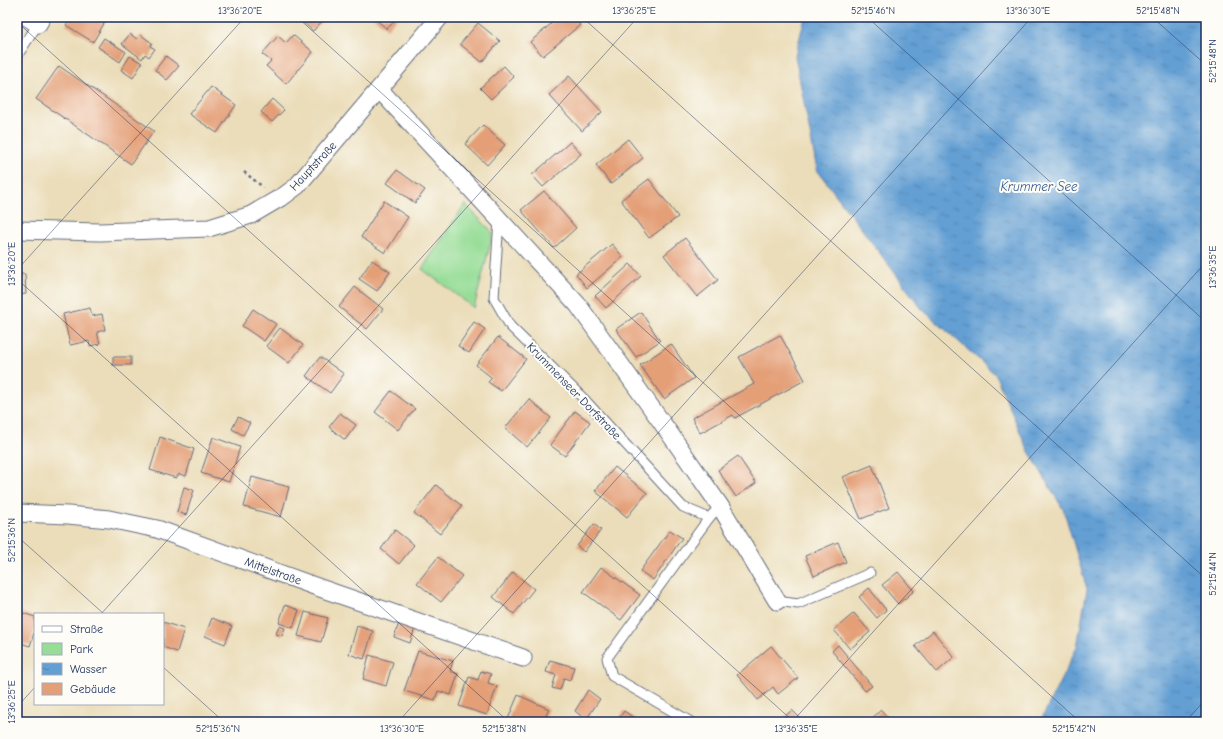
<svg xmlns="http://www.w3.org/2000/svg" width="1223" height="739" viewBox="0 0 1223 739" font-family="'Comic Neue',sans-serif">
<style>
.park{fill:#97dd97;stroke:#59867a}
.water{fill:url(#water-ripples);stroke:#3f6798}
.building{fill:#e49f77}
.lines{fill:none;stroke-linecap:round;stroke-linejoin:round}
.service-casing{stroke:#646c7e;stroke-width:11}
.minor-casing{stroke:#646c7e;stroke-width:19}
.path{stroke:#646c7e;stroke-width:2.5;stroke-dasharray:3 3;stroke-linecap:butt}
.service{stroke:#fff;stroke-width:9}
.minor{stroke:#fff;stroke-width:17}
.ticks{fill:none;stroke:#1b2f5e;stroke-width:1;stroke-opacity:0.45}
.labels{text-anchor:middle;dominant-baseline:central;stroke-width:4;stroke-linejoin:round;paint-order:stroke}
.street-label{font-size:12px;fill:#1b2f5e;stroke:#fdfcf7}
.water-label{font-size:13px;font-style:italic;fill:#385c8d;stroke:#fdfcf7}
.neatline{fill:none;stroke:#1b2f5e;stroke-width:1.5}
.ticks-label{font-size:10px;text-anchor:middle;fill:#1b2f5e}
</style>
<defs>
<pattern id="water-ripples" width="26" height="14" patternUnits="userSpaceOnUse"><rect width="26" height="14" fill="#639fd3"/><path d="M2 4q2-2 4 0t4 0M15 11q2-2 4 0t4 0" fill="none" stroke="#5182ae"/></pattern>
</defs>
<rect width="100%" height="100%" fill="#fdfcf7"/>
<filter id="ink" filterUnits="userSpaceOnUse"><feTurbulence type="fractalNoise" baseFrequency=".025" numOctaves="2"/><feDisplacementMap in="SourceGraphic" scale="8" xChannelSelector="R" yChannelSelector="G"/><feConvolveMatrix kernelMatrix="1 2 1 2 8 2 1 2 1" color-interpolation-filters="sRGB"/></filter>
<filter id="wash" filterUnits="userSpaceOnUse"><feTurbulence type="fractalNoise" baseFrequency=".012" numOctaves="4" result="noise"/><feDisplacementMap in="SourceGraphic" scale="16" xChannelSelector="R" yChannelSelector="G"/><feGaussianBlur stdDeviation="0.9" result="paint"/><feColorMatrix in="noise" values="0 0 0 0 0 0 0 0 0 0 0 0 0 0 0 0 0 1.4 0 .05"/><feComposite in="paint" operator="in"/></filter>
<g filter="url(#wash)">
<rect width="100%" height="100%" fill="#ebddb9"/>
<path class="park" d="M465 204 493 233 474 308 422 269Z"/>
<path class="water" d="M805 17H1206V722H1040L1077 647 1087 589 1064 511 1027 448 995 374 922 309 817 170 795 56Z"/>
<g id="blocks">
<g class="building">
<path d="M71 17H108L93 42 66 25Z"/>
<path d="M297 17H326L313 31Z"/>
<path d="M373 17H398L387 29Z"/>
<path d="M559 17H573L580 25 543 56 530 42Z"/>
<path d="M478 23 500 41 482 62 460 44Z"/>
<path d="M130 34 137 39 141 35 152 43 150 46 155 49 149 57 145 54 142 59 122 44Z"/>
<path d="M293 35 313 52 286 84 266 66 271 61 262 54 278 36 286 43Z"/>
<path d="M104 38 126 52 120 62 98 47Z"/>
<path d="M130 56 142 63 133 78 121 70Z"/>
<path d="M166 56 179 66 167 80 155 70Z"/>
<path d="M59 66 154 131 131 164 36 99Z"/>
<path d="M504 66 514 77 491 99 480 88Z"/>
<path d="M569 76 602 112 582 131 549 95Z"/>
<path d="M211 87 236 105 217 133 189 114Z"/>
<path d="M272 99 284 110 272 122 261 112Z"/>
<path d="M483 125 505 145 487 165 465 144Z"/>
<path d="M628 139 643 158 611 184 596 165Z"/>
<path d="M570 142 581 154 543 187 532 175Z"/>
<path d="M397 170 425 190 415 203 387 183Z"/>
<path d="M649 179 678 217 649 238 621 200Z"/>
<path d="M544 191 576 228 554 248 521 210Z"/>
<path d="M384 201 408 217 385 253 361 237Z"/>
<path d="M685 238 718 280 697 297 664 255Z"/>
<path d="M612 244 623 257 587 288 576 274Z"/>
<path d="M372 260 390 272 377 291 359 279Z"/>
<path d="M630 264 641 276 606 308 595 296Z"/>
<path d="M17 274H25L26 294 17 295Z"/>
<path d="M355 287 383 309 367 329 339 307Z"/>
<path d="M90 308 92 316 102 314 105 330 97 332 100 344 90 346 89 341 70 345 63 314Z"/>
<path d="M253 309 276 324 264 341 242 326Z"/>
<path d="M641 312 660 341 636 357 616 329Z"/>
<path d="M474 322 485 329 469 353 458 346Z"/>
<path d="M280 328 303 345 289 363 266 346Z"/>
<path d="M780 335 805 380 735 418 733 415 700 433 692 418 754 384 739 357Z"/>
<path d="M498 337 526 359 501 391 488 382 492 378 476 365Z"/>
<path d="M671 344 694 378 664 399 640 365Z"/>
<rect x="113" y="357" width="18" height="8"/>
<path d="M320 357 344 374 330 393 306 376Z"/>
<path d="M391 391 415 409 398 430 375 412Z"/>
<path d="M529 399 551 418 527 447 505 428Z"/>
<path d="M575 411 590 422 565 456 550 445Z"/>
<path d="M340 413 356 425 345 440 329 427Z"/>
<path d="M238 417 250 423 243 435 232 429Z"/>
<path d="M160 437 194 449 186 476 179 474 176 478 150 470Z"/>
<path d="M213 437 240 447 229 482 201 473Z"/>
<path d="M738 456 756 483 736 497 718 470Z"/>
<path d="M872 465 889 508 861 519 843 477Z"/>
<path d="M615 467 647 493 627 517 595 491Z"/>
<path d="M252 477 289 487 281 517 244 507Z"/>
<path d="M436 485 462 506 440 534 414 513Z"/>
<path d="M184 487 194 490 186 515 177 512Z"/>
<path d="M594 524 601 530 584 552 577 546Z"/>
<path d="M395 530 414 545 399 564 381 549Z"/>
<path d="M670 530 682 538 653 580 640 571Z"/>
<path d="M838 542 846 562 814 576 805 556Z"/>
<path d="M438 557 462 576 441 602 417 583Z"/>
<path d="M601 567 640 595 621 620 583 592Z"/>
<path d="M513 572 534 589 514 614 493 597Z"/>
<path d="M898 572 914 591 898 604 882 585Z"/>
<path d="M869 588 886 610 877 618 859 597Z"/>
<path d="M285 605 299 610 293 628 279 623Z"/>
<path d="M17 611 35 617V630L30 646 17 642Z"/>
<path d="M305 612 328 618 321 642 298 636Z"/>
<path d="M854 613 870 632 850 649 834 630Z"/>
<path d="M212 618 232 626 225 644 205 636Z"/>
<path d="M163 622 184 629 177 652 163 647Z"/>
<path d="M399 623 415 628 410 643 394 637Z"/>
<path d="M279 626 285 628 282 636 276 634Z"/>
<path d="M357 626 373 631 364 659 349 654Z"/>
<path d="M933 631 954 657 937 672 915 646Z"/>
<path d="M838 645 872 686 865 691 832 651Z"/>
<path d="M771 646 798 678 778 694 773 687 758 700 737 675Z"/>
<path d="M418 651 453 661 450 671 458 674 451 695 438 691 435 700 404 691Z"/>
<path d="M369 655 393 662 386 686 363 679Z"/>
<path d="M550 660 574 667 570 680 564 678 560 690 552 688 556 675 546 672Z"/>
<path d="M481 671 491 674 488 683 497 686 487 715 459 706 469 677 478 680Z"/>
<path d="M588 690 600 699 586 720 575 711Z"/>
<path d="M518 695 549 709 543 722H514L508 719Z"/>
<path d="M792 710 804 722H779Z"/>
<path d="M881 710 892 722H868Z"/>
<path d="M624 711 640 722H617Z"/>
</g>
</g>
</g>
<g filter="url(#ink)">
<use href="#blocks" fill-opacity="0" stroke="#646c7e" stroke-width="1"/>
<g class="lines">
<defs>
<g id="service">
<path d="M17 56 38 24"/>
<path d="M499 219 494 298 510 326 586 401 683 507 709 518 720 506"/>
<path d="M777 601 798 604 870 573"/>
<path d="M691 722 612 676 607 658 709 518"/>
</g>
<g id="minor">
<path d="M27 17 38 24 42 17"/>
<path d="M379 89 578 305 670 434 720 506 777 601"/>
<path d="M17 230 100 232 209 228 251 215 285 195 297 186 440 17"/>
<path d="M17 513 68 515 109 519 157 529 320 588 523 658"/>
</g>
</defs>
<use href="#service" class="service-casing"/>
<use href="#minor" class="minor-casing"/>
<path class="path" d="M244 172 263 187"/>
<use href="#service" class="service"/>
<use href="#minor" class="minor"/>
</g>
</g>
<path class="ticks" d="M297 17 1080 722M582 17 1206 579M867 17 1206 322M1152 17 1206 65M17 22 794 722M17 270 245 17M17 279 509 722M17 536 104 614M101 614 638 17M163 667 224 722M17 707 35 687M398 722 1032 17M792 722 1206 262M1185 722 1206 699"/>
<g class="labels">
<g class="street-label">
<text transform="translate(313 166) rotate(-47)">Hauptstraße</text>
<text transform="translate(574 391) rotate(46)">Krummenseer Dorfstraße</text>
<text transform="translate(273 571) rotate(20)">Mittelstraße</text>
</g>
<g class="water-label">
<text x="1039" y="186">Krummer See</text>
</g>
</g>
<rect width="1223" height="739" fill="none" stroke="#fdfcf7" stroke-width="44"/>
<rect x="34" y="613" width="130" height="92" fill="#fdfcf7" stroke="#a3aaba"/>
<rect x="42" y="626" width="20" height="6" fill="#ffffff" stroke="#a3aaba"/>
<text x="70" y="633" font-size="12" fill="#1b2f5e">Straße</text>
<rect x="42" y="643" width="20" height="12" fill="#97dd97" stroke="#a3aaba"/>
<text x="70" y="653" font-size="12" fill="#1b2f5e">Park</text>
<rect x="42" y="663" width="20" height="12" fill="url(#water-ripples)" stroke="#a3aaba"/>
<text x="70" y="673" font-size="12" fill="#1b2f5e">Wasser</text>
<rect x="42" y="683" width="20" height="12" fill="#e49f77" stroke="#a3aaba"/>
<text x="70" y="693" font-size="12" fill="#1b2f5e">Gebäude</text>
<rect x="22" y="22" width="1179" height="695" class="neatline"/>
<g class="ticks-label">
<text x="240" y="14">13°36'20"E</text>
<text x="634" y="14">13°36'25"E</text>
<text x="873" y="14">52°15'46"N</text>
<text x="1028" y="14">13°36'30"E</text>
<text x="1158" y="14">52°15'48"N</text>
<text transform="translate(1212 61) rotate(-90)" y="4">52°15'48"N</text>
<text transform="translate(11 264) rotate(-90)" y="4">13°36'20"E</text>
<text transform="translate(1212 267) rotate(-90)" y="4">13°36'35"E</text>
<text transform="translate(11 540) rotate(-90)" y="4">52°15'36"N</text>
<text transform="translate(1212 574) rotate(-90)" y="4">52°15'44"N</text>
<text transform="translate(11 702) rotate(-90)" y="4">13°36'25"E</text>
<text x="218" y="732">52°15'36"N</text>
<text x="402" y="732">13°36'30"E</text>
<text x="504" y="732">52°15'38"N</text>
<text x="796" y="732">13°36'35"E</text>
<text x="1074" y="732">52°15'42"N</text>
</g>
</svg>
